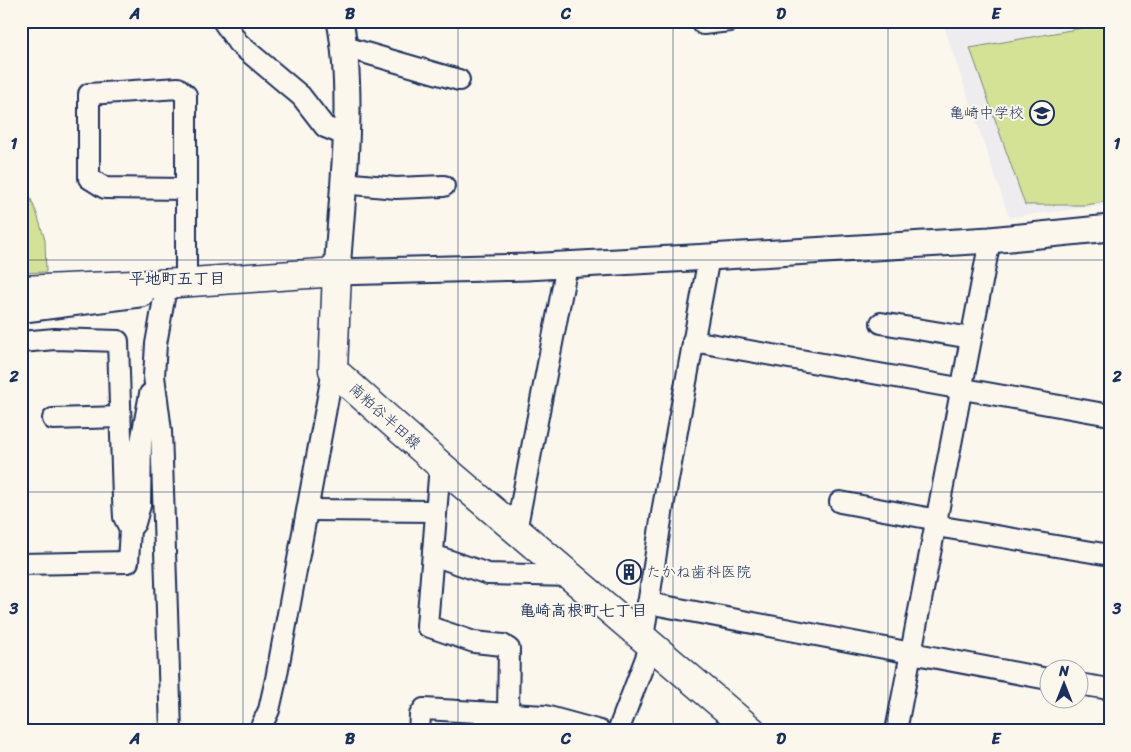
<svg xmlns="http://www.w3.org/2000/svg" width="1131" height="752" viewBox="0 0 1131 752" font-family="Sriracha,'Klee One',sans-serif">
<style>
.built{fill:#efecf0}
.green{fill:#d4e295;stroke:#78887a}
.lines{fill:none;stroke-linecap:round;stroke-linejoin:round}
.minor-casing{stroke:#1b2f5e;stroke-width:24}
.tertiary-casing{stroke:#1b2f5e;stroke-width:29}
.secondary-casing{stroke:#1b2f5e;stroke-width:31}
.minor{stroke:#fbf7ec;stroke-width:20}
.tertiary{stroke:#fbf7ec;stroke-width:25}
.secondary{stroke:#fbf7ec;stroke-width:28}
.grid{fill:none;stroke:#1b2f5e;stroke-width:1;stroke-opacity:0.55}
.labels{text-anchor:middle;dominant-baseline:central;stroke-width:4;stroke-linejoin:round;paint-order:stroke}
.poi-label{font-size:15px;fill:#1b2f5e;stroke:#fbf7ec;text-anchor:end}
.street-label{font-size:15px;fill:#1b2f5e;stroke:#fbf7ec}
.neighbourhood-label{font-size:16px;font-weight:bold;fill:#1b2f5e;stroke:#fbf7ec}
.neatline{fill:none;stroke:#1b2f5e;stroke-width:2}
.grid-label{font-size:16px;text-anchor:middle;font-weight:bold;fill:#1b2f5e}
</style>
<rect width="100%" height="100%" fill="#fbf7ec"/>
<filter id="ink" filterUnits="userSpaceOnUse"><feTurbulence type="fractalNoise" baseFrequency=".02" numOctaves="2"/><feDisplacementMap in="SourceGraphic" scale="10" xChannelSelector="R" yChannelSelector="G"/><feConvolveMatrix kernelMatrix="1 2 1 2 8 2 1 2 1" color-interpolation-filters="sRGB"/></filter>
<g filter="url(#ink)">
<path class="built" d="M942 21H1110V205L1009 217Z"/>
<g class="green">
<path d="M1110 23V201L1086 205H1025L970 48Z"/>
<path d="M21 175 37 214 45 240 46 272 21 273Z"/>
</g>
<g class="lines">
<defs>
<g id="minor">
<path d="M223 21 238 43 301 96 325 127 345 135"/>
<path d="M702 21 703 24 730 21"/>
<path d="M345 47 459 80"/>
<path d="M343 183 396 188 444 186"/>
<path d="M186 189 105 188 89 178V94L178 88 186 95V282"/>
<path d="M21 312 143 296"/>
<path d="M881 323 971 338"/>
<path d="M693 341 1110 415"/>
<path d="M21 342 55 339 118 341 123 499 124 517 130 529"/>
<path d="M53 419 120 417"/>
<path d="M440 465 427 626 474 642 503 645 509 649 508 713"/>
<path d="M840 502 938 520"/>
<path d="M308 510 436 511"/>
<path d="M936 526 1110 555"/>
<path d="M516 531 567 265"/>
<path d="M433 555 488 574 570 576"/>
<path d="M21 564 128 562 130 529 135 523 140 505 141 442 150 394"/>
<path d="M648 603 1048 679"/>
<path d="M643 638 663 507 709 257"/>
<path d="M1078 684 1110 689"/>
<path d="M171 731 161 431 154 376 156 344 165 293 177 283"/>
<path d="M259 731 269 710 276 679 333 370"/>
<path d="M419 731 420 715 424 709 545 716 600 731"/>
<path d="M618 731 651 645"/>
<path d="M896 731 990 240"/>
</g>
<path id="tertiary" d="M340 21C355 99 342 193 337 272L526 267 709 257 990 240 1110 228"/>
<path id="secondary" d="M21 290 177 283 337 272 333 370 440 465 752 731"/>
</defs>
<use href="#minor" class="minor-casing"/>
<use href="#tertiary" class="tertiary-casing"/>
<use href="#secondary" class="secondary-casing"/>
<use href="#minor" class="minor"/>
<use href="#tertiary" class="tertiary"/>
<use href="#secondary" class="secondary"/>
</g>
</g>
<path class="grid" d="M243 21V731M458 21V731M673 21V731M888 21V731M21 260H1110M21 492H1110"/>
<defs>
<symbol id="school-ring" viewBox="-11 -11 22 22"><circle r="9.5" fill="#fbf7ec" stroke="#1b2f5e" stroke-width="1.5"/><path d="M0-5L7-2L0 1L-7-2ZM-4 1L0 2.5L4 1V4Q0 6-4 4Z" fill="#1b2f5e"/></symbol>
<symbol id="building-ring" viewBox="-11 -11 22 22"><circle r="9.5" fill="#fbf7ec" stroke="#1b2f5e" stroke-width="1.5"/><path d="M-4-6H4V6H1V3H-1V6H-4ZM-2.5-4.3h1.7v1.8h-1.7ZM.8-4.3h1.7v1.8H.8ZM-2.5-1h1.7V.8h-1.7ZM.8-1h1.7V.8H.8Z" fill="#1b2f5e"/></symbol>
</defs>
<g fill-rule="evenodd">
<use href="#school-ring" x="1028" y="99" width="28" height="28"/>
<use href="#building-ring" x="615" y="558" width="28" height="28"/>
</g>
<g class="labels">
<g class="poi-label">
<text x="1024" y="113">亀崎中学校</text>
<text x="646" y="572" text-anchor="start">たかね歯科医院</text>
</g>
<g class="street-label">
<text transform="translate(385 416) rotate(42)">南粕谷半田線</text>
</g>
<g class="neighbourhood-label">
<text x="177" y="278">平地町五丁目</text>
<text x="583" y="610">亀崎高根町七丁目</text>
</g>
</g>
<rect width="1131" height="752" fill="none" stroke="#fbf7ec" stroke-width="55"/>
<g transform="translate(1064 684)"><circle r="24" fill="#fbf7ec" stroke="#a1a7b3"/>
<path d="M0-4L9 19L0 12L-9 19Z" fill="#1b2f5e"/>
<text y="-8" font-size="14" font-weight="bold" text-anchor="middle" fill="#1b2f5e">N</text>
</g>
<rect x="28" y="28" width="1076" height="696" class="neatline"/>
<g class="grid-label">
<text x="135" y="19">A</text>
<text x="350" y="19">B</text>
<text x="566" y="19">C</text>
<text x="781" y="19">D</text>
<text x="996" y="19">E</text>
<text x="14" y="149">1</text>
<text x="1117" y="149">1</text>
<text x="14" y="382">2</text>
<text x="1117" y="382">2</text>
<text x="14" y="614">3</text>
<text x="1117" y="614">3</text>
<text x="135" y="744">A</text>
<text x="350" y="744">B</text>
<text x="566" y="744">C</text>
<text x="781" y="744">D</text>
<text x="996" y="744">E</text>
</g>
</svg>
